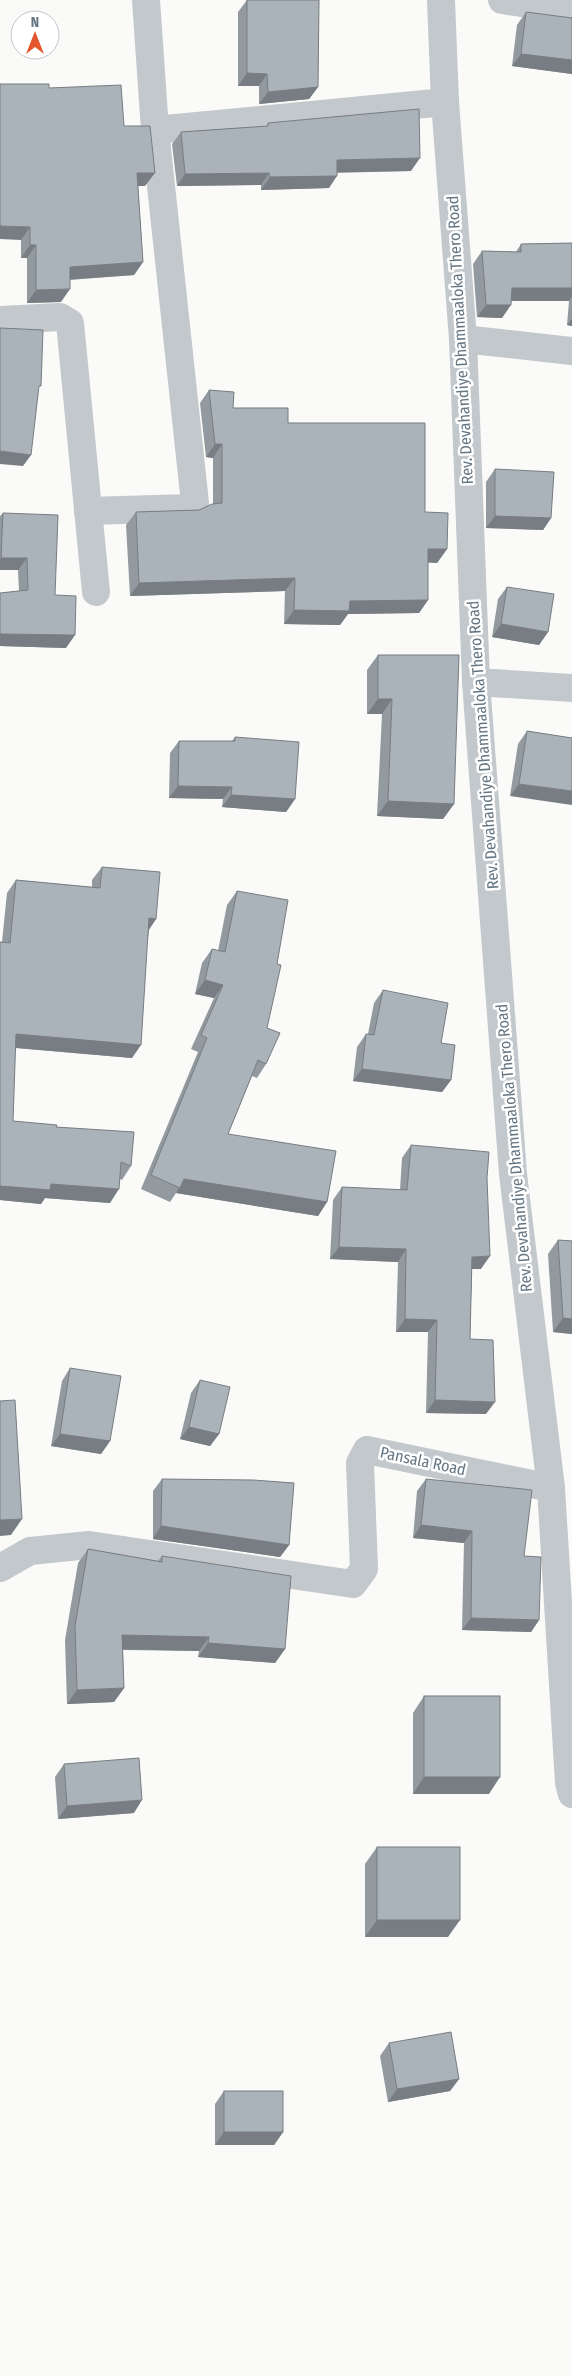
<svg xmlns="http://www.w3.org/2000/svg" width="572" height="2376" viewBox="0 0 572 2376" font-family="'Fira Sans Condensed',sans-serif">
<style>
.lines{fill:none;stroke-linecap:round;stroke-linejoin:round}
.minor{stroke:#c3c8cc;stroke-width:28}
.wall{fill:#929a9f}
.shaded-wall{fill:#777d82}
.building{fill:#aab3b9;stroke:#777d82}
.labels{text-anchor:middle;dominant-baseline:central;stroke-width:5;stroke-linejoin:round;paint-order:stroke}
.street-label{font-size:16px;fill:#657683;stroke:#fff}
</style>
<rect width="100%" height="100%" fill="#fafaf8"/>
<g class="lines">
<g class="minor">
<path d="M441 0 445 102 463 339 476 682 513 1174 551 1488 569 1783 572 1794"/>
<path d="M502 0 572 11"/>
<path d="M155 130 445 102"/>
<path d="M0 320 60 317 70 323 96 592"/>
<path d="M463 339 572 351"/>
<path d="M88 511 189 508 195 503 155 130 146 0"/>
<path d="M476 682 572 688"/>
<path d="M0 1568 30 1551 89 1545 353 1584 364 1569 360 1463 367 1450 551 1488"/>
</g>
</g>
<g class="wall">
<path d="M247 0H319L318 87 309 99 259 104V86H238V12Z"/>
<path d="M526 12 572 18V74L512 66 517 25Z"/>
<path d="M49 88 124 126 145 186H138L143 262 134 275 70 280 61 302 27 303V258H21V240Z"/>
<path d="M268 123 411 171 337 172 329 188 261 190V185L177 186 172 144 181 132 267 126Z"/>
<path d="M572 243V326L567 325 569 301H511L502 318 477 317 473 264 482 251 516 252 521 244Z"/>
<path d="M209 390 233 408 288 423 425 512 447 549 437 563 428 562V600L419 613 348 614 340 625 284 624 285 591 130 596 126 525 136 512 199 510 213 504V458L206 457 200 403Z"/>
<path d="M495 469 551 518 543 530 486 528V482Z"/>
<path d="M3 513 55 595 66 648 0 646V593L19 591 18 570H0V516Z"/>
<path d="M507 587 548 632 539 645 492 637 498 599Z"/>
<path d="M378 655 454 804 443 819 377 816 382 714H367V670Z"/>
<path d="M527 731 572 738 510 796 518 744Z"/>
<path d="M235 737 295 799 286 812 222 807 223 799 169 798 170 753 179 741H232Z"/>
<path d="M102 867 156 919 149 930 132 1058 15 1048 13 1121 56 1127 131 1166 122 1180 120 1179 110 1203 45 1198 41 1204 0 1200V942H2L7 893 16 880 92 887V880Z"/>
<path d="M237 891 277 964 267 1028 266 1064 257 1078 252 1076 228 1134 327 1202 318 1216 176 1193 170 1202 141 1189 198 1052 191 1049 214 998 195 994 202 963 212 949 218 951 227 905Z"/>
<path d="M383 990 441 1043 451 1080 442 1092 353 1081 357 1047 366 1034H368L374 1003Z"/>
<path d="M411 1145 481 1269H472L470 1339 486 1414 426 1413 428 1332H396L398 1262 330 1259 333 1200 342 1187 400 1190 402 1158Z"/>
<path d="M558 1240 572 1241V1334L553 1332 548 1254Z"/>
<path d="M70 1368 110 1441 101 1454 51 1446 62 1381Z"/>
<path d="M200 1380 219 1434 210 1446 180 1439 191 1393Z"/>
<path d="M162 1479 289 1545 280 1557 153 1539V1491Z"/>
<path d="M426 1479 524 1556 539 1620 531 1632 462 1630 464 1543 413 1538 417 1491Z"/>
<path d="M88 1549 158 1561 162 1556 285 1649 275 1663 198 1657 199 1651 123 1650 124 1688 114 1702 67 1704 65 1640 78 1563Z"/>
<path d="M424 1696 489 1794H413V1713Z"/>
<path d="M64 1764 134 1813 58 1819 55 1777Z"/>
<path d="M377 1847 448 1937H365V1864Z"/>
<path d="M389 2043 459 2079 450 2091 388 2102 380 2056Z"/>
<path d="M224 2091 283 2132 274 2145H215V2104Z"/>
</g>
<g class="shaded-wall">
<path d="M521 54 572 60V74L512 66Z"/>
<path d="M247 73 267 74 259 86H238Z"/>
<path d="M318 87 309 99 259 104 268 92Z"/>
<path d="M420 158 411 171 328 173 337 160Z"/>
<path d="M137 173H155L145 186H128Z"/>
<path d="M269 173 261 185 177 186 185 174Z"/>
<path d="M337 176 329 188 261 190 270 177Z"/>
<path d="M0 226 30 227 21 240 0 239Z"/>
<path d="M30 245H36L27 258H21Z"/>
<path d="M143 262 134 275 61 280 70 267Z"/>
<path d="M512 288H572V296L569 301H503Z"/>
<path d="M70 289 61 302 27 303 36 290Z"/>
<path d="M486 305H511L502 318 477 317Z"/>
<path d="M572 319V326L567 325Z"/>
<path d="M215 444H222L213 458 206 457Z"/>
<path d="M0 451 31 455 23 466 0 464Z"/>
<path d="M495 516 551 518 543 530 486 528Z"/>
<path d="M428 549H447L437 563 418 562Z"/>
<path d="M1 558H27L18 570H0V559Z"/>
<path d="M295 578 285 591 130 596 139 583Z"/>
<path d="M428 600 419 613 348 614 340 625 284 624 294 610 350 601Z"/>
<path d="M501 624 548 632 539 645 492 637Z"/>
<path d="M0 634 75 635 66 648 0 646Z"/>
<path d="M378 699H392L382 714H367Z"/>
<path d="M519 784 572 791V805L510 796Z"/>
<path d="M178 786 232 787 223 799 169 798Z"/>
<path d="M231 795 295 799 286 812 222 807Z"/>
<path d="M388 801 454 804 443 819 377 816Z"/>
<path d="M149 918 156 919 147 932Z"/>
<path d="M205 980 223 985 214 998 195 994Z"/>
<path d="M16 1034 141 1045 132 1058 6 1047Z"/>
<path d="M362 1069 451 1080 442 1092 353 1081Z"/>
<path d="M184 1179 327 1202 318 1216 176 1193Z"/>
<path d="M51 1184 119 1189 110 1203 45 1198 41 1204 0 1200V1186Z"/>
<path d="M339 1247 406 1249 398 1262 330 1259Z"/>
<path d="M490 1256 481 1269H463L472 1257Z"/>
<path d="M563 1318 572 1319V1334L553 1332Z"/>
<path d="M405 1319 437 1320 428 1332H396Z"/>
<path d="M435 1400 495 1402 486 1414 426 1413Z"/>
<path d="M189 1427 219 1434 210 1446 180 1439Z"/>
<path d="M60 1434 110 1441 101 1454 51 1446Z"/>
<path d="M22 1519 11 1535 0 1536V1520Z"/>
<path d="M421 1525 472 1531 464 1543 413 1538Z"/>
<path d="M161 1526 289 1545 280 1557 153 1539Z"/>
<path d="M471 1618 539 1620 531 1632 462 1630Z"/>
<path d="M122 1635 209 1637 199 1651 112 1649Z"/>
<path d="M208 1643 285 1649 275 1663 198 1657Z"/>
<path d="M124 1688 114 1702 67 1704 77 1690Z"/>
<path d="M424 1777H500L489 1794H413Z"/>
<path d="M142 1800 134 1813 58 1819 67 1806Z"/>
<path d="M377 1920H460L448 1937H365Z"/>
<path d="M459 2079 450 2091 388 2102 397 2089Z"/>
<path d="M224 2132H283L274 2145H215Z"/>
</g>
<g class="building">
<path d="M247 0H319L318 87 268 92 267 74 247 73Z"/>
<path d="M526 12 572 18V60L521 54Z"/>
<path d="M0 84H49V88L121 85 124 126H150L155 173H137L143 262 70 267V289L36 290V245H30V227L0 226Z"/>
<path d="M419 109 420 158 337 160V176L270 177 269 173 185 174 181 132 268 126V123Z"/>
<path d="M572 243V288H512L511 305H486L482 251 521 252V244Z"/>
<path d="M0 328 43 330 41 386H39L31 455 0 451Z"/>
<path d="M209 390 234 392 233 408H288V423H425V512L448 513 447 549H428V600L350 601 349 611 294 610 295 578 139 583 136 512 199 510 212 504 222 503V444H215Z"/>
<path d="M495 469 554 472 551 518 495 516Z"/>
<path d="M3 513 58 515 55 595 76 596 75 635 0 634V593L28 590 27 558H1Z"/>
<path d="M507 587 554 594 548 632 501 624Z"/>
<path d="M378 655H459L454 804 388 801 392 699H378Z"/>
<path d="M527 731 572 738V791L519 784Z"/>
<path d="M235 737 299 742 295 799 231 795 232 787 178 786 179 741H235Z"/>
<path d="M102 867 160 872 156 919 149 918 141 1045 16 1034 13 1121 57 1125 56 1127 134 1132 131 1166 121 1162 119 1189 51 1184 50 1190 0 1186V942L10 943 16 880 100 888Z"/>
<path d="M237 891 288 900 277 964 281 965 267 1028 280 1033 266 1064 258 1060 228 1134 336 1151 327 1202 184 1179 180 1188 151 1175 207 1038 201 1035 223 985 205 980 212 949 225 952Z"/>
<path d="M383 990 448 1003 441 1043 455 1045 451 1080 362 1069 366 1034 374 1035Z"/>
<path d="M411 1145 489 1152 487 1178 490 1256 472 1257 470 1339 493 1340 495 1402 435 1400 437 1320 405 1319 406 1249 339 1247 342 1187 407 1190Z"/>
<path d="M558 1240 572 1241V1319L563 1318Z"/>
<path d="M70 1368 121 1376 110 1441 60 1434Z"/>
<path d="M200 1380 230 1387 219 1434 189 1427Z"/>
<path d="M15 1400 22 1519 0 1520V1401Z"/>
<path d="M162 1479 253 1480 294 1483 289 1545 161 1526Z"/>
<path d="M426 1479 532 1490 524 1556 541 1557 539 1620 471 1618 472 1531 421 1525Z"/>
<path d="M88 1549 162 1562V1556L291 1576 285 1649 208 1643 209 1637 122 1635 124 1688 77 1690 75 1626Z"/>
<rect x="424" y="1696" width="76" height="81"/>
<path d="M139 1758 142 1800 67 1806 64 1764Z"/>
<rect x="377" y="1847" width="83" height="73"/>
<path d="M451 2032 459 2079 397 2089 389 2043Z"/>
<rect x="224" y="2091" width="59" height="41"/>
</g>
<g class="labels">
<g class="street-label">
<text transform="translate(460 340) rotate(-93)">Rev. Devahandiye Dhammaaloka Thero Road</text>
<text transform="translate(483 745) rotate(-94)">Rev. Devahandiye Dhammaaloka Thero Road</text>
<text transform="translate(514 1148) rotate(-95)">Rev. Devahandiye Dhammaaloka Thero Road</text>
<text transform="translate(423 1461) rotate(12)">Pansala Road</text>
</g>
</g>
<g transform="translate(35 35)"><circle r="24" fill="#ffffff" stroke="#c1c8cd"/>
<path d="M0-4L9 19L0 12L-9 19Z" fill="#e4572e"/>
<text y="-8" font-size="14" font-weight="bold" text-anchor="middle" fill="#657683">N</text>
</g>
</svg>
